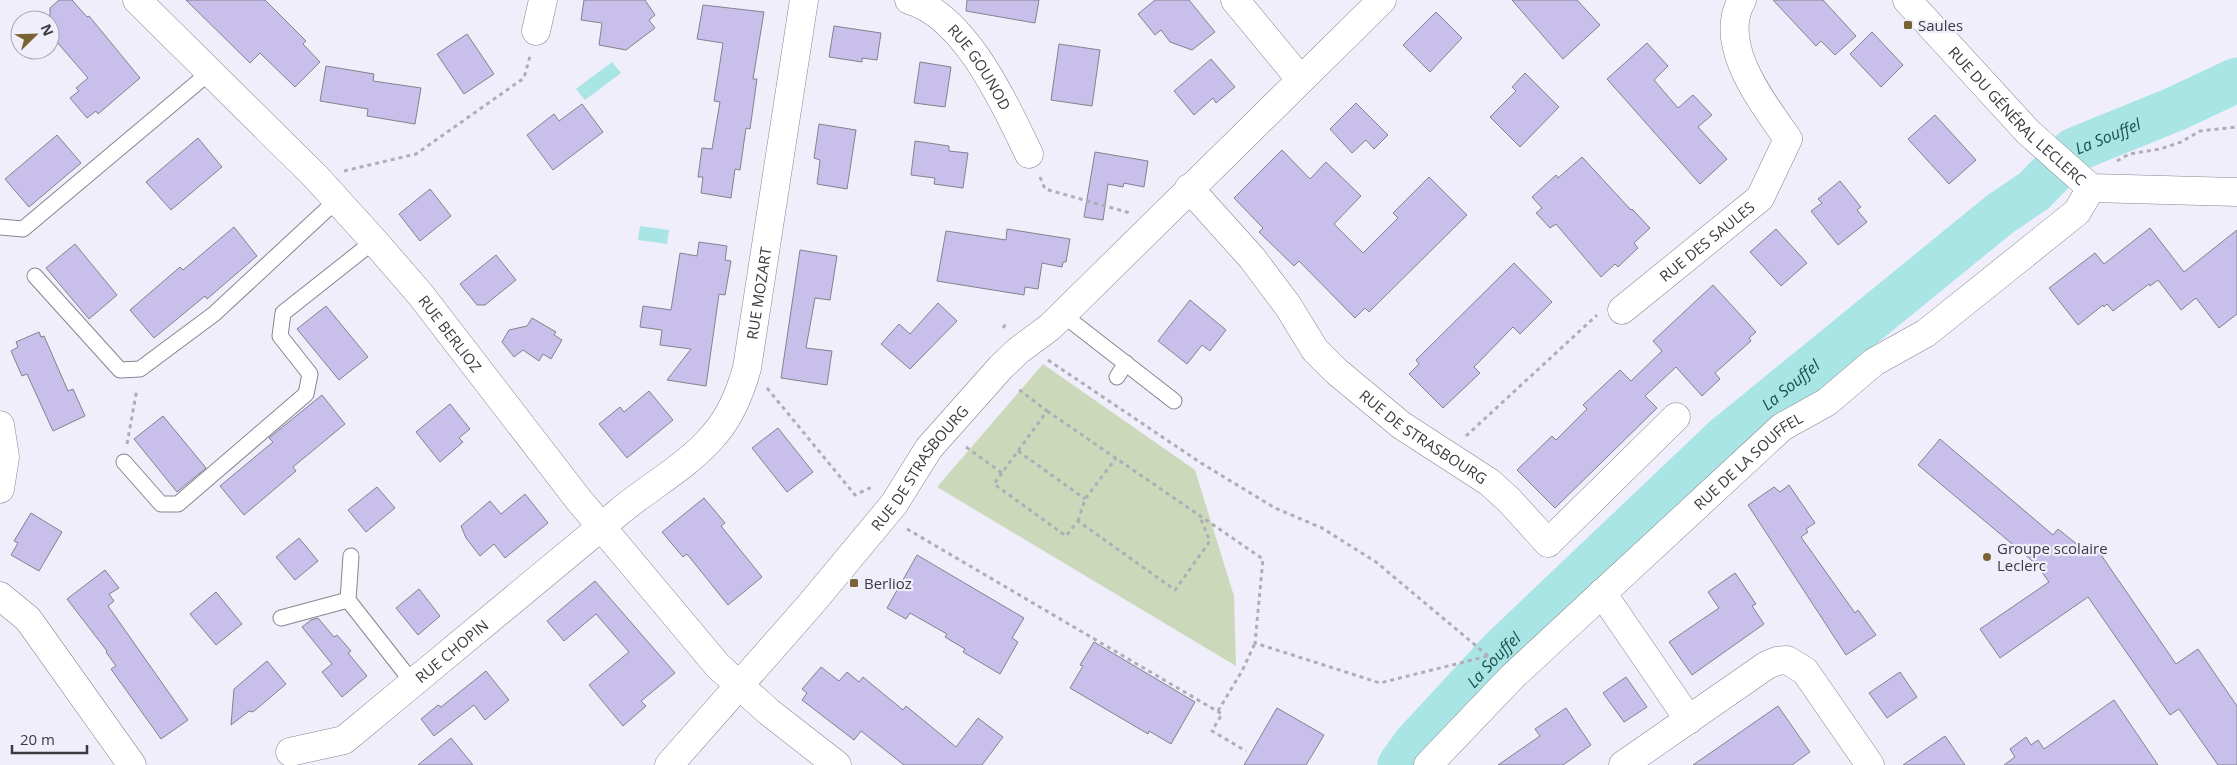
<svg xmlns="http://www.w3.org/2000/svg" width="2237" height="765" viewBox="0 0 2237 765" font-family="'Open Sans',sans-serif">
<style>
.green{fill:#cbd9ba}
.water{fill:#a8e5e4}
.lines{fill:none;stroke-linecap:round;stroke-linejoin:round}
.river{stroke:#a8e5e4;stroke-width:45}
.building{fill:#c8bfeb;stroke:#84828d}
.lane-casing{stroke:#878590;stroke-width:17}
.street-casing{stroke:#878590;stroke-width:29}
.secondary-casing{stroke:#878590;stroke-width:29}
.path{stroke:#afadb7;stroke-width:3;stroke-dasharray:4 4;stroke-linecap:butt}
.lane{stroke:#fff;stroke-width:15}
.street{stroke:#fff;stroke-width:28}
.secondary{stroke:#fff;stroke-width:28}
.poi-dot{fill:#7a6333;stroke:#f0eefb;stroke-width:2}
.labels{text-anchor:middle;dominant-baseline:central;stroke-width:4.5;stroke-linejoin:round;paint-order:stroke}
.poi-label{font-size:15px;fill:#3b3a3f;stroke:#f0eefb;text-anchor:start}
.street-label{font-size:15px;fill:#3b3a3f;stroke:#f0eefb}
.water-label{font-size:16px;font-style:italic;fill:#1c5050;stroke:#f0eefb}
</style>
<rect width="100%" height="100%" fill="#f0eefb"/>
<path class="green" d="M1043 364 1195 470 1234 596 1236 666 937 487Z"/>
<g class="water">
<path d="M612 62 621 73 585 100 576 89Z"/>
<path d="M640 226 669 230 667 244 638 240Z"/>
</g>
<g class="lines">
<path class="river" id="s1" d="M1400 765 1415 744 1502 650 1724 439 2000 214 2034 191 2074 150 2175 109 2237 80"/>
</g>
<g class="building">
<path d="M59 0H72L87 17 89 16 140 78 98 114 96 111 87 118 70 98 79 91 76 88 88 78 50 34V8Z"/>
<path d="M186 0H265L306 41 303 44 320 62 295 87 260 53 250 63Z"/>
<path d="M584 0H645L655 15 649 20 655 28 626 50 599 45 602 23 581 20Z"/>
<path d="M967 0H1039L1035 23 966 11Z"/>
<path d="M1155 0H1189L1215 32 1192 50 1170 42 1161 30 1155 35 1138 14Z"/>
<path d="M1512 0H1577L1600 25 1563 59Z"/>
<path d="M1773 0H1823L1856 36 1835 55 1821 41 1816 46Z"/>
<path d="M703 5 764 12 753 79H757L750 129 746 128 740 170 735 169 731 198 701 193 703 177H698L702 148 712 149 720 102 714 101 723 43 697 39Z"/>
<path d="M1436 12 1462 38 1430 72 1403 45Z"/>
<path d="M834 26 881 33 877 60 862 58V62L829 57Z"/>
<path d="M1872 32 1903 65 1881 87 1850 54Z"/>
<path d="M467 34 494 74 464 94 437 54Z"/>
<path d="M1647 43 1668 66 1654 80 1678 108 1693 95 1712 115 1698 127 1727 159 1700 184 1607 79Z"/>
<path d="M1059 44 1100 50 1092 106 1051 100Z"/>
<path d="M1211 59 1235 87 1216 103 1213 98 1194 115 1174 91Z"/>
<path d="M920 62 951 67 945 107 914 103Z"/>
<path d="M326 66 374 74 373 81 421 88 415 124 367 116 368 109 320 101Z"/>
<path d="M1525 73 1559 107 1520 147 1490 117 1516 91 1512 87Z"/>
<path d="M1356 103 1388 135 1374 149 1366 140 1352 153 1330 129Z"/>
<path d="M582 104 603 132 553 170 527 135 554 114 559 121Z"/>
<path d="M1935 115 1976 160 1949 184 1908 139Z"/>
<path d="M819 124 856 130 847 189 817 184 820 160 814 158Z"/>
<path d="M57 135 81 163 29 207 5 179Z"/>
<path d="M198 138 222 167 171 210 146 182Z"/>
<path d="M915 141 949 146V151L968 153 963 188 934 184 935 178 911 175Z"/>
<path d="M1282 150 1310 179 1326 162 1361 196 1334 224 1363 253 1398 218 1393 213 1429 177 1467 215 1369 312 1365 308 1355 318 1299 261 1294 266 1259 232 1263 228 1234 198Z"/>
<path d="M1095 152 1148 161 1144 187 1124 183 1123 187 1108 184 1103 220 1084 217Z"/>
<path d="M1582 157 1631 210 1632 209 1650 228 1634 243 1638 248 1618 267 1615 264 1601 277 1556 224 1550 228 1536 213 1542 208 1532 197 1556 175 1558 178Z"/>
<path d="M1840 181 1861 207 1857 210 1867 222 1838 245 1811 211 1822 203 1818 199Z"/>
<path d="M430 189 451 216 420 241 399 214Z"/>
<path d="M234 227 257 256 207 299 205 296 154 338 130 310 180 267 183 270Z"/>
<path d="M2150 228 2184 272 2237 230V314L2219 328 2196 298 2181 310 2158 280 2150 286 2149 284 2113 311 2107 304 2104 307 2103 305 2078 325 2049 288 2095 253 2104 264Z"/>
<path d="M1007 229 1070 239 1066 262H1063L1062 267 1042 263 1038 289 1025 287 1024 295 937 281 946 231 1006 240Z"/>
<path d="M1776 229 1807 263 1781 286 1750 252Z"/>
<path d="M699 242 727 246 725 260 731 261 725 295 719 294 706 386 667 380 691 349 660 345 662 330 640 327 643 306 671 310 680 253 697 256Z"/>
<path d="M75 244 117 295 89 319 46 268Z"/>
<path d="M800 250 837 256 830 300 815 298 806 348 832 351 827 385 781 378Z"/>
<path d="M496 255 516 280 485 305H477L460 284Z"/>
<path d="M1514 263 1552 302 1520 334 1513 327 1474 367 1480 373 1443 408 1409 374 1419 364 1416 360Z"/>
<path d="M1713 285 1756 332 1749 338 1751 341 1715 373 1720 379 1702 396 1676 367 1645 396 1657 408 1555 508 1517 470 1552 436 1556 440 1587 409 1583 405 1620 370 1631 381 1662 351 1653 341Z"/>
<path d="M1190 300 1226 330 1210 351 1202 345 1187 364 1158 341Z"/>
<path d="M938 303 957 321 910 369 881 344 899 324 910 334Z"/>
<path d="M326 306 368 357 339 380 297 329Z"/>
<path d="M532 318 556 332 554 335 562 340 551 359 543 354 539 361 523 350 514 357 502 342 509 330 527 326Z"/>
<path d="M39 332 41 337 44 336 68 391 73 389 85 416 53 431 27 374 22 376 11 351 18 347 16 342Z"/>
<path d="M649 391 673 420 627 458 599 424 620 407 624 412Z"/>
<path d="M322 395 345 424 293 467 296 471 244 515 220 486 273 442 269 438Z"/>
<path d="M450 404 470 429 459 438 463 442 440 462 416 432Z"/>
<path d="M163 416 206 468 177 492 134 439Z"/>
<path d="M778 428 813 472 787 492 752 448Z"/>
<path d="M1940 439 2053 535 2058 529 2089 554 2097 549 2176 664 2198 649 2237 706V765H2218L2179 709 2170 715 2088 597 2000 658 1980 629 2049 582 2036 564 1918 465Z"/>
<path d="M1789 485 1815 523 1806 529 1808 532 1801 537 1855 613 1858 610 1876 635 1846 655 1748 505 1774 487 1780 492Z"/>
<path d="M377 487 395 508 366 532 348 510Z"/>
<path d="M525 494 548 523 505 558 494 544 480 556 466 538 461 526 490 501 501 514Z"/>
<path d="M704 498 725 523 721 526 762 577 728 605 687 554 683 557 662 532Z"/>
<path d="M31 513 62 532 39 571 11 555 18 543 14 541Z"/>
<path d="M299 538 318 561 295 580 276 557Z"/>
<path d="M917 555 1024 618 1012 638 1018 642 1000 674 963 652 965 649 945 637 947 634 910 613 906 619 887 608Z"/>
<path d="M105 570 119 588 109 594 114 601 108 606 188 720 161 739 111 669 116 666 106 652 107 651 67 599Z"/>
<path d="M1735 573 1756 604 1752 606 1764 624 1692 675 1669 642 1719 608 1708 592Z"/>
<path d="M595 581 675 673 641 701 646 706 623 726 589 685 629 652 596 614 564 641 547 621Z"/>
<path d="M419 589 440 616 418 635 396 608Z"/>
<path d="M216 592 242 624 216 645 190 614Z"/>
<path d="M318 618 334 637 337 635 351 651 348 653 367 676 342 697 322 672 332 664 302 627 311 620Z"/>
<path d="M1094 642 1195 702 1171 744 1149 731 1148 734 1070 688 1083 666 1080 665Z"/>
<path d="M267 661 286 684 253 712 249 711 231 725 234 689Z"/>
<path d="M821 667 839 681 847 672 859 682 863 677 903 710 906 706 956 747 978 718 1003 737 982 765H904L861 731 854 740 802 700 807 693 802 689Z"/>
<path d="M486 671 509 700 485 720 474 705 434 736 421 719 438 705 441 707Z"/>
<path d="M1900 672 1917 697 1887 718 1869 693Z"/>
<path d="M1626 677 1647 707 1624 722 1603 693Z"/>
<path d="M2114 700 2158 765H2004L2015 757 2010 749 2026 737 2031 745 2038 740 2044 749Z"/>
<path d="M1778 706 1810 752 1792 765H1693Z"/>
<path d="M1277 708 1324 735 1317 747 1306 765H1244Z"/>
<path d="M1566 708 1591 745 1563 765H1498L1540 736 1535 729Z"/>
<path d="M1945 736 1965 765H1903Z"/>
<path d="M451 738 473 765H418Z"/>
</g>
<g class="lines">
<defs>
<g id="lane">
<path d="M0 227 23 229 210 72"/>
<path d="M35 276 120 370 140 369 214 314 337 200"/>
<path d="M1062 314 1174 401"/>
<path d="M1117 377 1126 363"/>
<path d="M124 462 161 504H178L306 394 310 374 280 336 283 313 374 241"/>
<path d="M351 556 348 600 413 683"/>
<path d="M281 618 348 600"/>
</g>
<g id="street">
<path id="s2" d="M137 0 316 177 374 241 420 294 578 499 718 666 769 712 837 765"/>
<path id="s3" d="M909 0C966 16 1005 105 1029 154"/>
<path d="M1235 0 1300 79"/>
<path d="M536 31 543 0"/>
<path id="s4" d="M1189 188 1252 258 1288 306 1315 350 1336 371 1401 425 1489 482 1509 500 1548 543 1676 417"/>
<path id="s5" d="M1622 310 1760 198 1788 139C1764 104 1716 45 1742 0"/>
<path d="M0 425 5 457 0 489"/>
<path d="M1602 593 1689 720"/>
<path d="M0 596 28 619 132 765"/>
<path id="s6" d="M290 752 344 740C436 664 528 587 619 512 650 486 688 466 714 435 731 416 740 393 747 368L804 0"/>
<path id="s7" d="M1428 765 1513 676 1782 427 1827 402 1874 362 1926 333 2077 212 2091 188"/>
<path d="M1623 765 1767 665 1777 661 1787 660 1805 671 1870 765"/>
</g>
<g id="secondary">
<path id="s8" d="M1907 0 2028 132 2091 188 2237 192"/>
<path id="s9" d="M669 765 810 605 894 504 929 448 1001 367 1019 350 1050 327 1382 0"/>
</g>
</defs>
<use href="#lane" class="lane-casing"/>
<use href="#street" class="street-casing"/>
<use href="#secondary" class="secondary-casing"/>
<g class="path">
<path d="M2117 161 2129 154 2160 149 2181 142 2200 131 2237 127"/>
<path d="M344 171 416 154 524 78 530 56"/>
<path d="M1040 177 1045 189 1130 213"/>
<path d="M1003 328 1007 322"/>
<path d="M1048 360 1201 463 1275 508 1322 528 1376 562 1493 660"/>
<path d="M767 388 855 495 874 486"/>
<path d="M1047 411 1263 559 1255 643 1380 683 1488 656"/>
<path d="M1466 436 1597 315"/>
<path d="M127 444 137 389"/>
<path d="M966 447 1002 473 1047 411 1017 388"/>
<path d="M1018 451 1085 499"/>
<path d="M1002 473 994 484 1066 536 1078 521 1175 590 1210 541 1199 515"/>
<path d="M1078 521 1085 499 1116 458"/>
<path d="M907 529 1222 714 1212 731 1246 751"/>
<path d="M1218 711 1242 671 1255 643"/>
</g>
<use href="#lane" class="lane"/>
<use href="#street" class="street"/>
<use href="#secondary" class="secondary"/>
</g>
<g class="poi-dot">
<rect x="1903" y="20" width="10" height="10" rx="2.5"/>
<circle cx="1987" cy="557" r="5"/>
<rect x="849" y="578" width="10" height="10" rx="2.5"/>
</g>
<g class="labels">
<g class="poi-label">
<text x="1918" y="25">Saules</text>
<text x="1997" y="548">Groupe scolaire<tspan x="1997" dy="17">Leclerc</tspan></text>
<text x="864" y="583">Berlioz</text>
</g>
<g class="street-label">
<text stroke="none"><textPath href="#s3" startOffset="100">RUE GOUNOD</textPath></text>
<text stroke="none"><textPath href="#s8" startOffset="160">RUE DU GÉNÉRAL LECLERC</textPath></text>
<text stroke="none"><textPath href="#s5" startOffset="109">RUE DES SAULES</textPath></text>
<text stroke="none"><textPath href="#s6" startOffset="686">RUE MOZART</textPath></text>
<text stroke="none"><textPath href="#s2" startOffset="458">RUE BERLIOZ</textPath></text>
<text stroke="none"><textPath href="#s4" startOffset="345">RUE DE STRASBOURG</textPath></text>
<text stroke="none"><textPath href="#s7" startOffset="442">RUE DE LA SOUFFEL</textPath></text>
<text stroke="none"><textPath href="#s9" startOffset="389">RUE DE STRASBOURG</textPath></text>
<text stroke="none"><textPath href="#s6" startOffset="195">RUE CHOPIN</textPath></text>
</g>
<g class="water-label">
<text stroke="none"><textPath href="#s1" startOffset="951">La Souffel</textPath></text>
<text stroke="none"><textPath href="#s1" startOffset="546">La Souffel</textPath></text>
<text stroke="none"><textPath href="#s1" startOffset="141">La Souffel</textPath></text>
</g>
</g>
<g transform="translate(35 35) rotate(67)"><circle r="24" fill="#f0eefb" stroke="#a8a6b0"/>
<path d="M0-4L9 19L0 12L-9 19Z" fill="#7a6333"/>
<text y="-8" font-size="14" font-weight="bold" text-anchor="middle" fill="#3b3a3f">N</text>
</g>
<path d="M12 745v8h75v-8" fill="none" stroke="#3b3a3f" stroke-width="2.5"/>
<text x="20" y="745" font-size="15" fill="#3b3a3f" stroke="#f0eefb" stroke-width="4" paint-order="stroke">20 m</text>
</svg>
